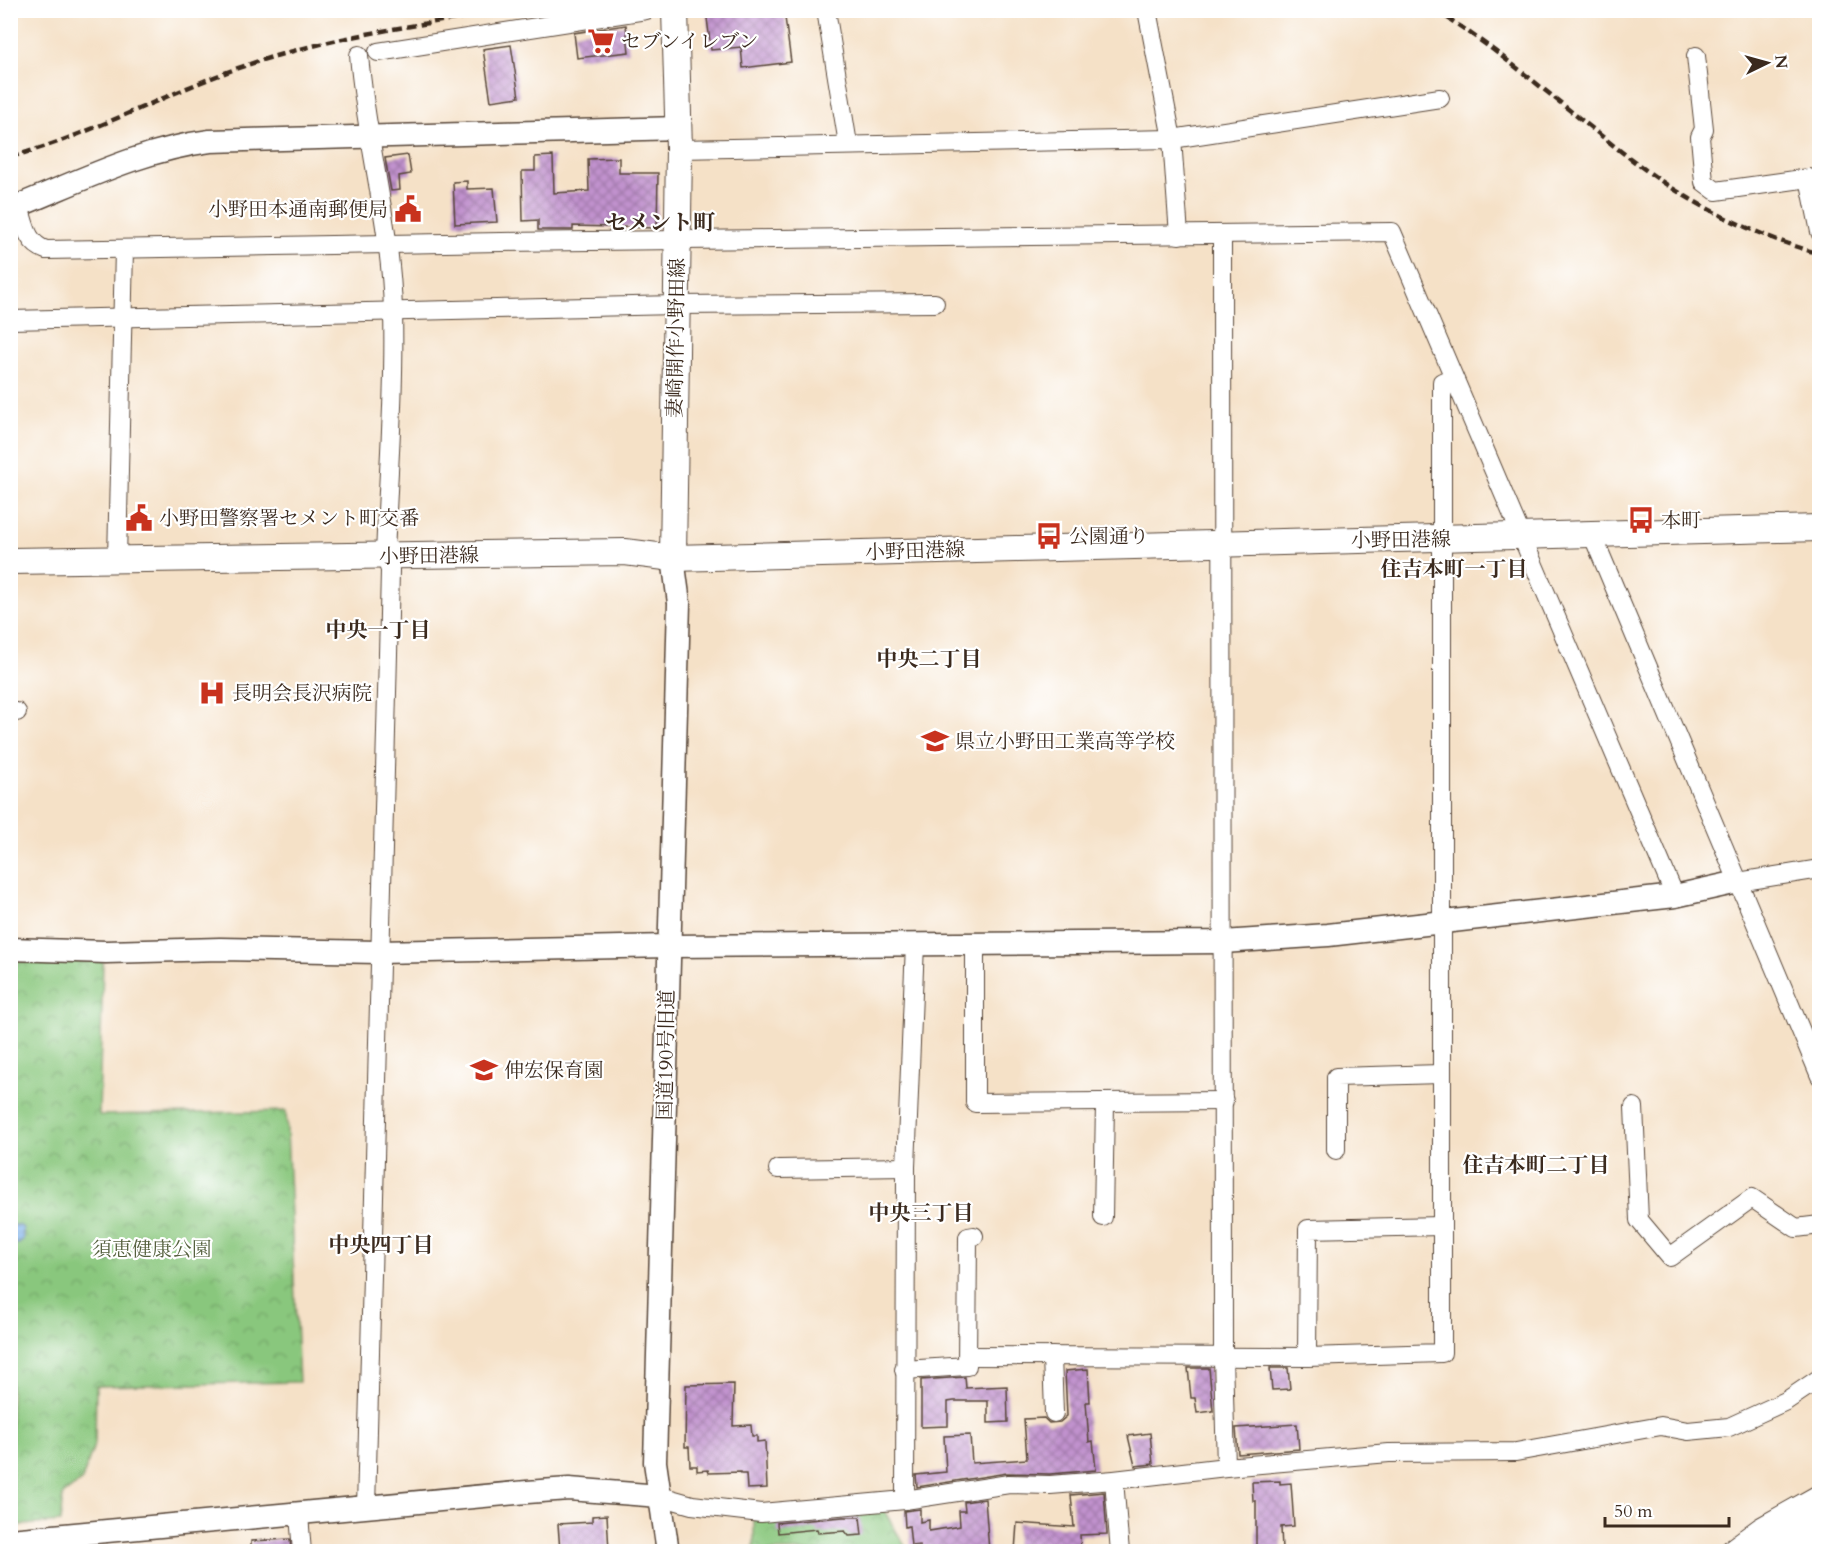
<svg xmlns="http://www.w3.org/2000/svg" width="1830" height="1562" viewBox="0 0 1830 1562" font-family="Cardo,'Noto Serif JP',serif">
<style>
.park{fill:url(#park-crowns);stroke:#62784e;stroke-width:1.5}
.water{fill:url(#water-rules);stroke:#5c6e84;stroke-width:1.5}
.building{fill:url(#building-cross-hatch)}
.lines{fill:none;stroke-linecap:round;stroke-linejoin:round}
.minor-casing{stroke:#574537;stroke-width:20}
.tertiary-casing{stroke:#574537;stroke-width:25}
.secondary-casing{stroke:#574537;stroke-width:28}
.trunk-casing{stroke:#574537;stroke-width:32}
.minor{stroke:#fff;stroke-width:18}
.tertiary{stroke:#fff;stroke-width:22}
.secondary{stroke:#fff;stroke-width:26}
.trunk{stroke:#fff;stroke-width:30}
.rail{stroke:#3b2a1e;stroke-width:4.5;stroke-dasharray:9 4.5;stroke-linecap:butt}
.labels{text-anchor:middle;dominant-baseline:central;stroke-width:4.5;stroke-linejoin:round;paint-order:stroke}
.poi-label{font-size:20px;fill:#3b2a1e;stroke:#fff;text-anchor:start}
.street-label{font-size:20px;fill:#3b2a1e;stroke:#fff}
.park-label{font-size:20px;fill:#56613f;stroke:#fff}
.neighbourhood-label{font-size:21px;font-weight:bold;fill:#3b2a1e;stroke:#fff}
.quarter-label{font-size:22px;font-weight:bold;fill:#3b2a1e;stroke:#fff}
</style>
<defs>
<pattern id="park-crowns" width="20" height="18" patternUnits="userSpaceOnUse" patternTransform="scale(1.5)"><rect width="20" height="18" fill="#89c77d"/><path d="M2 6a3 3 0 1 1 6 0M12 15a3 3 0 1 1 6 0" fill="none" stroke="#71a266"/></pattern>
<pattern id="water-rules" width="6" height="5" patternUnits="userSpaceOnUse" patternTransform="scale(1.5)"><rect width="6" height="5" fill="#7cb1ea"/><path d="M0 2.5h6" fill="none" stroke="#6790bd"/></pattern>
<pattern id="building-cross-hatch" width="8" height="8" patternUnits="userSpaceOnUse" patternTransform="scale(1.5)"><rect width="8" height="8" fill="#c192ce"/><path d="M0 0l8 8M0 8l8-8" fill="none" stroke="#9e77a7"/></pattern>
</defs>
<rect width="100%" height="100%" fill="#fff"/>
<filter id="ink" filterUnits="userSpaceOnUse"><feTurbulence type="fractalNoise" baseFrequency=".0167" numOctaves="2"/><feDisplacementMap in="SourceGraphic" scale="12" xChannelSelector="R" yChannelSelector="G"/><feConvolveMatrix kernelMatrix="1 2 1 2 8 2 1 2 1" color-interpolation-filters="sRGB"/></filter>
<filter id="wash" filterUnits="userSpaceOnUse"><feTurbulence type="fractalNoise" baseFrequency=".008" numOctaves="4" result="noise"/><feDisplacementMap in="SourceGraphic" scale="24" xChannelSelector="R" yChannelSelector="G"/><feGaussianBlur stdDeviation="1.35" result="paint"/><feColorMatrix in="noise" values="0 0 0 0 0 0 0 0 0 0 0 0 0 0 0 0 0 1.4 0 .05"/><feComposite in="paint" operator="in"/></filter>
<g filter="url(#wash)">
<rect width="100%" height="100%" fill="#f5e1c7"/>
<g class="park">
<path d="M11 961H103L99 1115 286 1111 299 1382 96 1386 95 1442 82 1480 63 1495 60 1522 11 1526Z"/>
<path d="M883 1509 908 1551H754V1520Z"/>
</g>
<path class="water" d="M10 1225H19L23 1228V1240L19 1244H11Z"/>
<g id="blocks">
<g class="building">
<path d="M706 10H784L791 62 743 68 741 47 711 50Z"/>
<path d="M626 25 629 52 577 58 574 33Z"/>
<path d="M511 45 519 97 491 101 483 49Z"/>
<path d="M408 155 411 174 399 176 400 190 391 191 385 158Z"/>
<path d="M553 156 554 193 589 191 588 159 619 158V173H658L657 228 573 226V230H538V220L523 221 522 171H535V157Z"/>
<path d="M467 181V189L494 188 497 222 455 224 453 182Z"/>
<path d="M1188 1368H1209L1213 1411 1197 1413 1195 1398H1191Z"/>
<path d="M1270 1368H1288L1290 1389 1272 1390Z"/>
<path d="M1088 1369 1090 1402H1086L1089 1442 1093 1441 1096 1470 1050 1474 1007 1473 917 1487 916 1475 946 1472 944 1436 970 1435 972 1463 1027 1459 1024 1419 1044 1418 1049 1423 1060 1422 1067 1416 1065 1371Z"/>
<path d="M965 1377 966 1388 1007 1386 1008 1422 988 1423V1401H954L948 1402V1426L921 1427V1380Z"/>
<path d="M734 1384 733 1426 751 1425 752 1436H757V1442L765 1441 767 1488 747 1489 746 1474H741V1472L709 1473 708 1470 697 1471V1466H690L689 1447H685L686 1385Z"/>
<path d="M1297 1424 1299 1449 1238 1454 1236 1428Z"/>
<path d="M1150 1433 1153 1464 1135 1466 1128 1436Z"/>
<path d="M1280 1481V1484L1291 1483 1294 1526 1281 1527 1282 1551H1256V1501H1253L1252 1482Z"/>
<path d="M1104 1492 1107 1534 1080 1535 1081 1551H1015L1017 1523 1074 1527 1071 1495Z"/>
<path d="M985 1499 989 1551H920V1545L911 1546 909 1526 905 1527 904 1511 920 1509V1522L929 1520V1531L960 1526 959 1511H965L964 1502Z"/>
<path d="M607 1515 609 1551H560L558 1524 592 1522V1516Z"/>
<path d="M843 1517H860L862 1535 849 1536 845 1531 818 1533 817 1529 778 1533 777 1523Z"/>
<path d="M290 1539 291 1551H251V1541Z"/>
</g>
</g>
</g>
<g filter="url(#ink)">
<use href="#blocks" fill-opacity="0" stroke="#574537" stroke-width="1.5"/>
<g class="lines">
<defs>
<g id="minor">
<path d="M826 10 848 144"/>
<path d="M1147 10 1172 139 1179 235"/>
<path d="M378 52 646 10"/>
<path d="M359 55C366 141 391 225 393 311 395 393 388 475 385 556L390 570C383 883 373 1196 366 1508"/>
<path d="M1696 56 1704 129 1700 137 1704 182 1716 191 1809 178 1820 232"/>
<path d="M679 149 1172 139 1440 98"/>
<path d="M19 206C25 224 26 243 46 250L501 242 1392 232 1675 896"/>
<path d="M1222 234 1223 1356 1226 1467"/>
<path d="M10 320 676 305 935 303"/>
<path d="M1592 534 1820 1076"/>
<path d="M117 560 124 249"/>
<path d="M10 712H17"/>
<path d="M1738 882 1820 869"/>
<path d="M975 944V1103L1224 1101"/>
<path d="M1634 1107 1639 1220 1670 1257 1752 1198 1796 1228 1820 1225"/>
<path d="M1336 1150V1077L1441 1074"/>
<path d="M778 1169 906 1167"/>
<path d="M1103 1217 1105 1103"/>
<path d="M968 1356 1307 1357 1442 1353V382L1453 377"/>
<path d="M1052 1356 1054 1413"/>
<path d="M1307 1357 1308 1229 1441 1226"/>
<path d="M904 1370 967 1366 968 1237 974 1236"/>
<path d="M1114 1480 1120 1552"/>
<path d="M660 1496 692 1505 761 1513 905 1500 1009 1484 1050 1485 1114 1480 1226 1467 1389 1453 1516 1452 1661 1426 1688 1431 1729 1427 1786 1401 1820 1378"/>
<path d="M905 1500 906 1167 915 944"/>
<path d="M299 1515 302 1552"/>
</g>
<g id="tertiary">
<path d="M10 209C76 183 139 150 210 141L679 128"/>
<path d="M10 949 106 952 220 949 378 952 669 946 1223 942 1328 935 1675 896 1738 882"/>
<path d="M10 1540 527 1492 569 1489 660 1496"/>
<path d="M668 1552 655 1462 679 603 673 558"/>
</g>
<g id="secondary">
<path d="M673 558 679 149 675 10"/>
<path d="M10 561 625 552 673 558 1820 528"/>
</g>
<g id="trunk">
<path d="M1736 1552 1763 1532 1820 1500"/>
<path d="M1779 1552 1820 1528"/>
</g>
</defs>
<use href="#minor" class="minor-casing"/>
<use href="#tertiary" class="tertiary-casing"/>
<use href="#secondary" class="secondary-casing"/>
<use href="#trunk" class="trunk-casing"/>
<use href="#minor" class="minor"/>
<use href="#tertiary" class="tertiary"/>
<use href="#secondary" class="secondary"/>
<use href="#trunk" class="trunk"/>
<g class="rail">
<path d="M1435 10C1511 57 1575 118 1647 171 1698 208 1758 236 1820 254"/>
<path d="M10 157C96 134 172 89 256 62 340 35 427 23 514 10"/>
</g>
</g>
</g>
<defs>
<symbol id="supermarket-bare" viewBox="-9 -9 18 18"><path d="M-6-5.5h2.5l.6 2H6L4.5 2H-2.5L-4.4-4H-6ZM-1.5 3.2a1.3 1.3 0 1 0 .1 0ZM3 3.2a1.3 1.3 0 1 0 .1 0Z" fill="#c8321e" stroke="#fff" stroke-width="2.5" paint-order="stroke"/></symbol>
<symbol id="civic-bare" viewBox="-9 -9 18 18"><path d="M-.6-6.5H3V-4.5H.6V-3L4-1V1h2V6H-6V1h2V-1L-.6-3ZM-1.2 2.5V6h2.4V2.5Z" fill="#c8321e" stroke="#fff" stroke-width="2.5" paint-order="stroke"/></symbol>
<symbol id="bus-bare" viewBox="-9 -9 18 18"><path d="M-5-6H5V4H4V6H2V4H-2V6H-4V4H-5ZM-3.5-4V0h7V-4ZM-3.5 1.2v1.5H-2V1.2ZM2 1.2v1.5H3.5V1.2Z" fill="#c8321e" stroke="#fff" stroke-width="2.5" paint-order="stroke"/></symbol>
<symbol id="hospital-bare" viewBox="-9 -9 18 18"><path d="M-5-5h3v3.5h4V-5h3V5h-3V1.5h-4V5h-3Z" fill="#c8321e" stroke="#fff" stroke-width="2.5" paint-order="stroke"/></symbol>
<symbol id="school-bare" viewBox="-9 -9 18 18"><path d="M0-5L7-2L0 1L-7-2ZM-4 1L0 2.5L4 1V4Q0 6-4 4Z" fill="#c8321e" stroke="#fff" stroke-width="2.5" paint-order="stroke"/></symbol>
</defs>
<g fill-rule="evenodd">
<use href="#supermarket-bare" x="582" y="22" width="38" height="38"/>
<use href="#civic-bare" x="389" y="190" width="38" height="38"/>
<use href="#civic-bare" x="120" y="499" width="38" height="38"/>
<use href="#bus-bare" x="1622" y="501" width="38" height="38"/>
<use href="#bus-bare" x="1030" y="517" width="38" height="38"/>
<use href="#hospital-bare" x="193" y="674" width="38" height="38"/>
<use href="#school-bare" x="916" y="722" width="38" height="38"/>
<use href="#school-bare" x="465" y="1051" width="38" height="38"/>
</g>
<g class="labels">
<g class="poi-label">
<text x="621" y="41">セブンイレブン</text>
<text x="388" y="209" text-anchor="end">小野田本通南郵便局</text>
<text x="159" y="518">小野田警察署セメント町交番</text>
<text x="1661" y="520">本町</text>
<text x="1069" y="536">公園通り</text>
<text x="232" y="693">長明会長沢病院</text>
<text x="955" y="741">県立小野田工業高等学校</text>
<text x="504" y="1070">伸宏保育園</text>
</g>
<g class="street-label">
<text transform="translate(676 338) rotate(-89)">妻崎開作小野田線</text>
<text transform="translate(1401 540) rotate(-1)">小野田港線</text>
<text transform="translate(915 551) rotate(-2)">小野田港線</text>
<text transform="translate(429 556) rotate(-1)">小野田港線</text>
<text transform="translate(666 1055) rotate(-89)">国道190号旧道</text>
</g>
<g class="park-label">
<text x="152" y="1249">須恵健康公園</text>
</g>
<g class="neighbourhood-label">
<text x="1454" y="569">住吉本町一丁目</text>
<text x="378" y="630">中央一丁目</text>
<text x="929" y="659">中央二丁目</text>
<text x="1536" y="1165">住吉本町二丁目</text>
<text x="921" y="1213">中央三丁目</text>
<text x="381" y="1245">中央四丁目</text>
</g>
<g class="quarter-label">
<text x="660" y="223">セメント町</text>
</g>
</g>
<rect width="1830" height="1562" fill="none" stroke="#fff" stroke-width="36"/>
<g transform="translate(1767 63) rotate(85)" stroke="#ffffff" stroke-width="4.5" paint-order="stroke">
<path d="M0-4.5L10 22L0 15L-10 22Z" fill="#3b2a1e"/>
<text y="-9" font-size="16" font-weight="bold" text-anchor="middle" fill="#3b2a1e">N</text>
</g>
<path d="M1605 1517v9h124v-9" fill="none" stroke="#3b2a1e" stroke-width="3"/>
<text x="1614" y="1517" font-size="18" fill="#3b2a1e" stroke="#ffffff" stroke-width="4.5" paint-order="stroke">50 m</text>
</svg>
